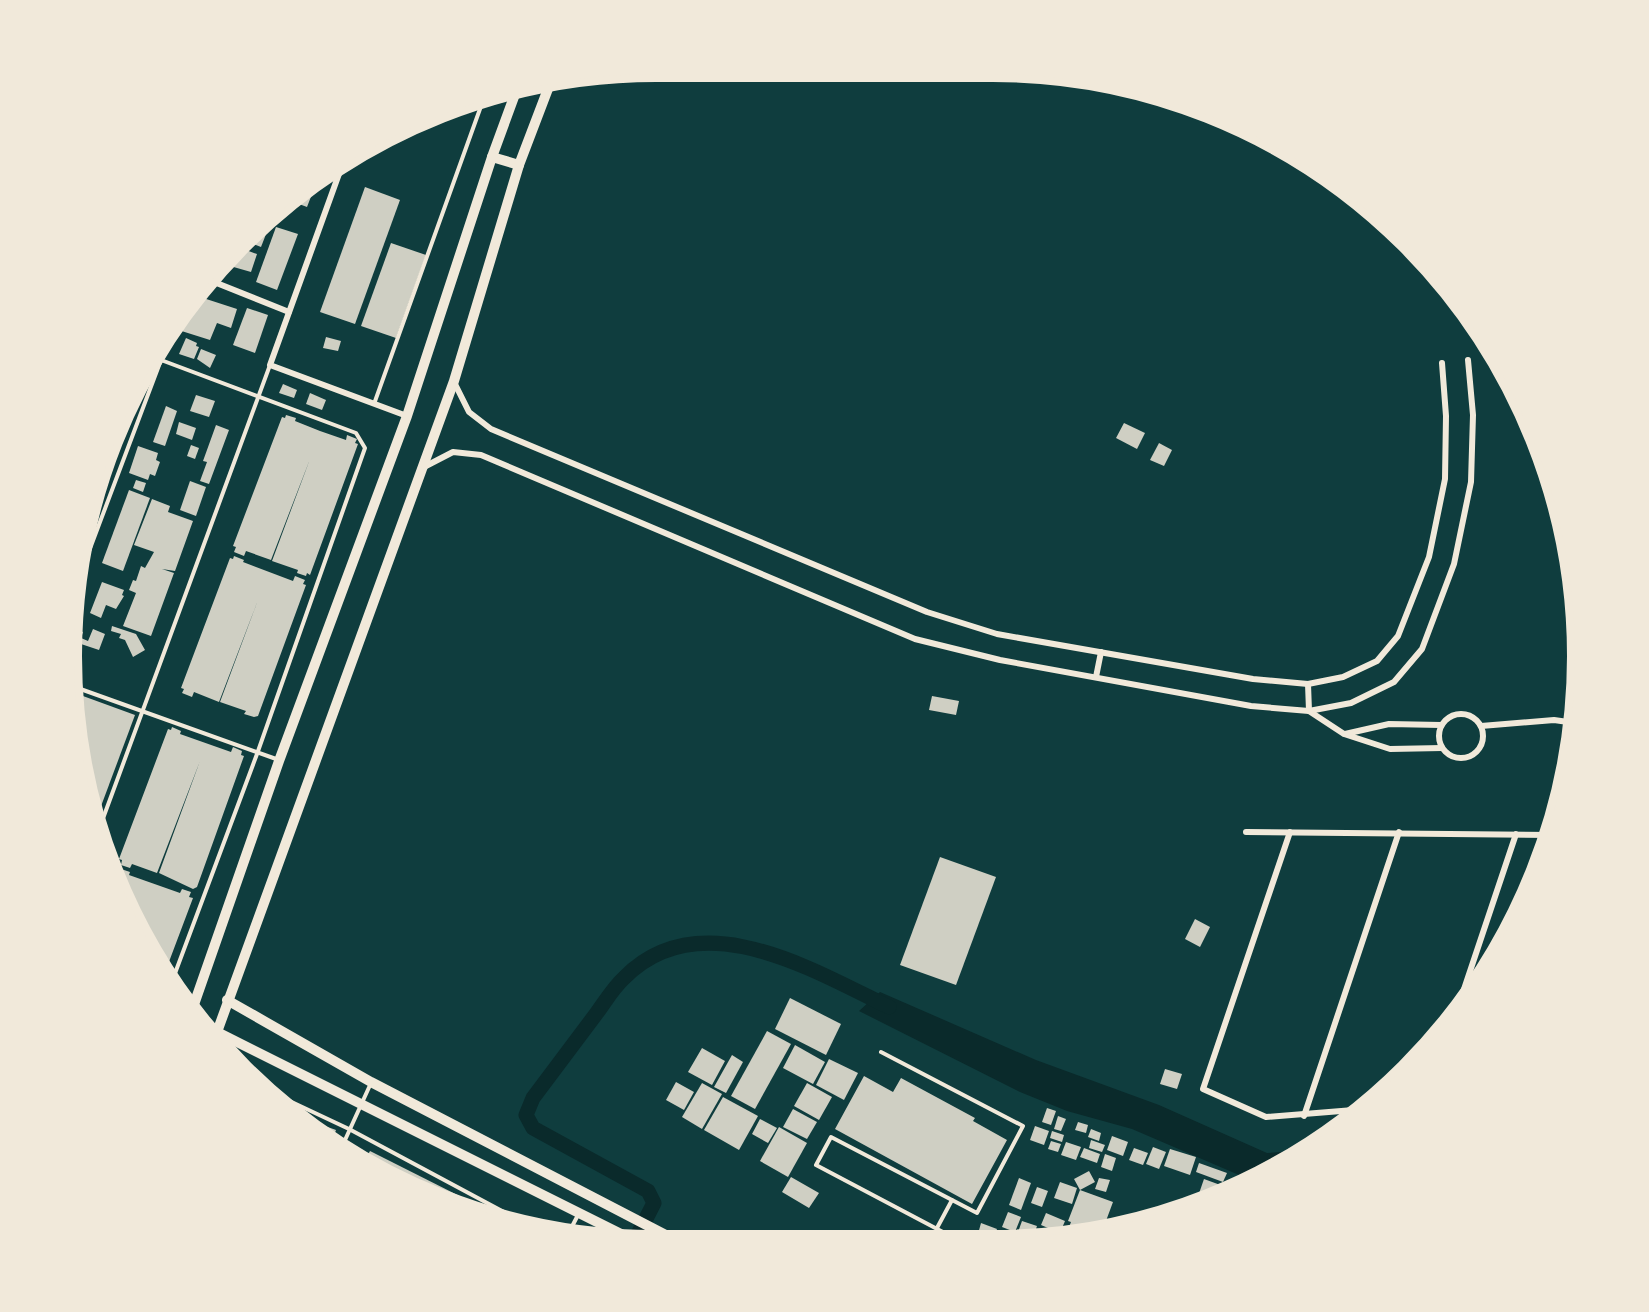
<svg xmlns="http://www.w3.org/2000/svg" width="1649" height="1312" viewBox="0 0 1649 1312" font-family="'Alegreya Sans',sans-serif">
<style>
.water{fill:#0a2a2b}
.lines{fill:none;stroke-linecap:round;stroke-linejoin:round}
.canal{stroke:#0a2a2b;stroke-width:15}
.building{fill:#cfcfc3}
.service{stroke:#f1e9da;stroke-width:4}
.minor{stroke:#f1e9da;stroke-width:6}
.secondary{stroke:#f1e9da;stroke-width:10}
.rim{fill:none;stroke:#f1e9da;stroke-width:8}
</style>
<rect width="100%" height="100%" fill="#0f3d3e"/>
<path class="water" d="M880 992 1036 1060 1159 1105 1267 1153 1309 1150 1287 1166 1253 1181 1132 1129 1067 1111 1020 1092 859 1011Z"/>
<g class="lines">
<path class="canal" d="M634 1242 654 1203 648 1191 533 1128 526 1115 533 1098C554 1070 575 1042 596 1014 605 1002 613 988 624 978 699 901 813 970 889 1007"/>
</g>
<g class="building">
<path d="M317 181 307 207 291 201 312 185Z"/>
<path d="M365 187 400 200 355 324 320 312Z"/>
<path d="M260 225 268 229 261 247 241 239Z"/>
<path d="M276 227 298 234 277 290 256 282Z"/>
<path d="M391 243 426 255 396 338 361 326Z"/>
<path d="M235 246 257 254 251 272 223 264Z"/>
<path d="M197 296 237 309 231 328 217 323 210 340 172 328Z"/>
<path d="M247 308 268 315 255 353 233 345Z"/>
<path d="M326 337 341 341 338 351 323 348Z"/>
<path d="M186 338 197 343 196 346 199 347 194 359 179 354Z"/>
<path d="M201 349 216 355 210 368 197 359Z"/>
<path d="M283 384 297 390 294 398 279 393Z"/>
<path d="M310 393 326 400 322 410 306 404Z"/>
<path d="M196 395 215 401 209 417 190 411Z"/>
<path d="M166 406 177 411 165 446 153 442Z"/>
<path d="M286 415 296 418 295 421 320 431 311 453 320 431 346 440 347 435 357 439 355 443 358 444 310 575 307 573 306 576 297 573 298 570 272 561 310 459 271 560 246 551 244 556 234 552 236 547 233 546 282 417 285 418Z"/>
<path d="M179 422 196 428 192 440 176 434Z"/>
<path d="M1124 423 1145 433 1137 449 1116 438Z"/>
<path d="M216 425 229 430 209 484 200 481 207 462 203 461Z"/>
<path d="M1159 443 1172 450 1164 466 1150 460Z"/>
<path d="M191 445 199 448 195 459 187 456Z"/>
<path d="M138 446 158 453 156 460 160 462 155 476 150 474 148 480 129 473Z"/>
<path d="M136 480 146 483 143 492 133 488Z"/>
<path d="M190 481 206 487 196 516 180 510Z"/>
<path d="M129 490 150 498 123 571 102 563Z"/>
<path d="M152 499 170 506 168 512 193 521 175 571 162 569 174 573 151 636 123 626 136 593 129 590 133 580 136 581 141 566 145 568 154 552 134 545Z"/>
<path d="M234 556 244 560 243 562 293 581 295 576 305 580 303 584 306 585 258 716 254 717 244 714 246 711 220 702 258 600 219 702 194 692 192 697 182 693 184 689 181 688 230 558 233 559Z"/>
<path d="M102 582 124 590 122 595 124 596 116 609 106 605 101 618 90 613Z"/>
<path d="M112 626 136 634 145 650 133 657 125 640 119 638 121 634 111 631Z"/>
<path d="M76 629 83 632 81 638 88 641 93 629 105 634 99 650 72 641Z"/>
<path d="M72 692 135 715 94 825 87 808Z"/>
<path d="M932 696 959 701 956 715 929 710Z"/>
<path d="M172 727 181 731 180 734 231 752 233 747 242 751 241 755 244 756 197 887 193 889 159 873 200 761 157 873 132 864 130 868 121 865 122 860 119 859 168 729 171 730Z"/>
<path d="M940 857 996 877 956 985 900 965Z"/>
<path d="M121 869 130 872 129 875 180 893 182 889 191 892 189 897 193 898 164 975 146 950 115 875Z"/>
<path d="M1195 919 1210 927 1200 947 1185 939Z"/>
<path d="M790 998 841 1024 826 1055 775 1029Z"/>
<path d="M767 1031 791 1044 755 1109 731 1096Z"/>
<path d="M795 1045 825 1062 813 1084 783 1068Z"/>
<path d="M702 1048 725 1061 712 1085 688 1072Z"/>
<path d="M732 1055 743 1062 726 1093 714 1087Z"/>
<path d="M829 1059 858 1073 844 1100 816 1085Z"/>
<path d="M1165 1069 1182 1074 1177 1089 1160 1084Z"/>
<path d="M864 1076 893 1092 901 1078 975 1118 973 1121 1007 1140 972 1204 835 1129Z"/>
<path d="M676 1082 694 1092 684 1110 666 1100Z"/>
<path d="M702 1083 722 1094 702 1129 682 1117Z"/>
<path d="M807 1083 832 1097 819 1120 794 1106Z"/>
<path d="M723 1097 758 1116 739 1150 704 1130Z"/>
<path d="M1047 1108 1056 1111 1051 1125 1042 1122Z"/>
<path d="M793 1109 817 1122 807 1139 783 1127Z"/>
<path d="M1058 1116 1066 1119 1061 1131 1054 1129Z"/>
<path d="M300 1117 336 1130 330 1146 299 1119Z"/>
<path d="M760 1119 777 1128 768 1143 752 1134Z"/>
<path d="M1078 1122 1088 1125 1086 1133 1075 1130Z"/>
<path d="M1035 1126 1049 1131 1044 1145 1030 1140Z"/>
<path d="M779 1127 807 1143 788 1177 760 1161Z"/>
<path d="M1091 1129 1101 1133 1099 1141 1088 1137Z"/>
<path d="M1052 1131 1064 1135 1062 1142 1050 1138Z"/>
<path d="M1112 1136 1128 1142 1123 1156 1107 1150Z"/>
<path d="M1091 1140 1105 1145 1102 1152 1089 1148Z"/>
<path d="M1051 1141 1061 1144 1058 1152 1048 1149Z"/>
<path d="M1066 1142 1081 1147 1076 1160 1061 1155Z"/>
<path d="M1153 1147 1166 1152 1159 1169 1146 1164Z"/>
<path d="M1084 1148 1100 1154 1097 1163 1080 1157Z"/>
<path d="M1134 1148 1148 1153 1143 1165 1129 1160Z"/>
<path d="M1170 1149 1196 1157 1190 1175 1164 1166Z"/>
<path d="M370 1151 515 1224V1225L431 1200 363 1164Z"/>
<path d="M1105 1154 1116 1158 1112 1171 1101 1167Z"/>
<path d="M1199 1163 1227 1173 1223 1182 1196 1172Z"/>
<path d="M1089 1171 1095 1182 1080 1190 1113 1202 1103 1229 1096 1230 1085 1226 1080 1234 1068 1230 1071 1222 1068 1221 1080 1190 1074 1179Z"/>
<path d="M791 1177 819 1193 809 1208 782 1192Z"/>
<path d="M1019 1178 1031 1183 1021 1210 1009 1205Z"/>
<path d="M1099 1178 1110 1180 1106 1192 1095 1189Z"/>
<path d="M1204 1179 1234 1190 1194 1208Z"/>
<path d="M1060 1182 1077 1188 1072 1204 1054 1198Z"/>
<path d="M1037 1187 1048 1191 1042 1207 1031 1203Z"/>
<path d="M1008 1212 1021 1217 1015 1232 1002 1227Z"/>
<path d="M1046 1213 1065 1221 1060 1233 1041 1225Z"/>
<path d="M1022 1221 1037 1226 1032 1240 1017 1235Z"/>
<path d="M981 1223 997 1229 993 1239 978 1234Z"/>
<path d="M1000 1230 1015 1235 1012 1243H995Z"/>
<path d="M1042 1230 1052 1235 1050 1240H1037Z"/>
</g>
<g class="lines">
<g class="service">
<path d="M374 404 485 95"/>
<path d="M77 583 161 360 356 433 365 448 257 754 171 984"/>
<path d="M72 686 279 760"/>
<path d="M98 832 270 365"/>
<path d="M881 1052 1023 1126 977 1213 831 1137 816 1165 958 1240 959 1243"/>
<path d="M264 1089 349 1129 543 1233"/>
<path d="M340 1151 371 1083"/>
<path d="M937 1228 952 1200"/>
<path d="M567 1236 578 1215"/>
</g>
<g class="minor">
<path d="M344 160 270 365 407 416"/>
<path d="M269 217 273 219"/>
<path d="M209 280 289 312"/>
<path d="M454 382 469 412 491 429 927 612 997 634 1253 679 1308 684 1343 677 1377 661 1398 636 1429 557 1445 479 1446 416 1442 363"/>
<path d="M424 467 453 452 481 455 915 639 1000 660 1251 706 1309 711 1351 703 1394 682 1422 649 1454 564 1471 482 1473 415 1468 360"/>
<path d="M1096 677 1101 652"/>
<path d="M1308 684 1309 711 1344 734 1390 749 1442 748"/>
<circle cx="1461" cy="736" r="22"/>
<path d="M1481 726 1554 720 1575 723"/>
<path d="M1345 734 1389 724 1441 725"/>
<path d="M1246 832 1552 835"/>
<path d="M1290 832 1203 1089 1266 1117 1366 1109"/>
<path d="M1453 1022 1516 834"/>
<path d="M1304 1116 1399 832"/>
</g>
<g class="secondary">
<path d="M492 157 519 165"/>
<path d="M227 1000 371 1082 683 1244"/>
<path d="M191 1013 279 761 407 416 492 157 518 86"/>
<path d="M217 1032 639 1243"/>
<path d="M213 1043 454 381 519 165 551 81"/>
</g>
</g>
<path d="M0 0H1649V1312H0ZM656 78H993A578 578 0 0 1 1571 656V656A578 578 0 0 1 993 1234H656A578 578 0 0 1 78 656V656A578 578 0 0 1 656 78Z" fill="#f1e9da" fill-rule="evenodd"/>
<path class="rim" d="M656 78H993A578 578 0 0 1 1571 656V656A578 578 0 0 1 993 1234H656A578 578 0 0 1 78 656V656A578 578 0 0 1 656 78Z"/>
</svg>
